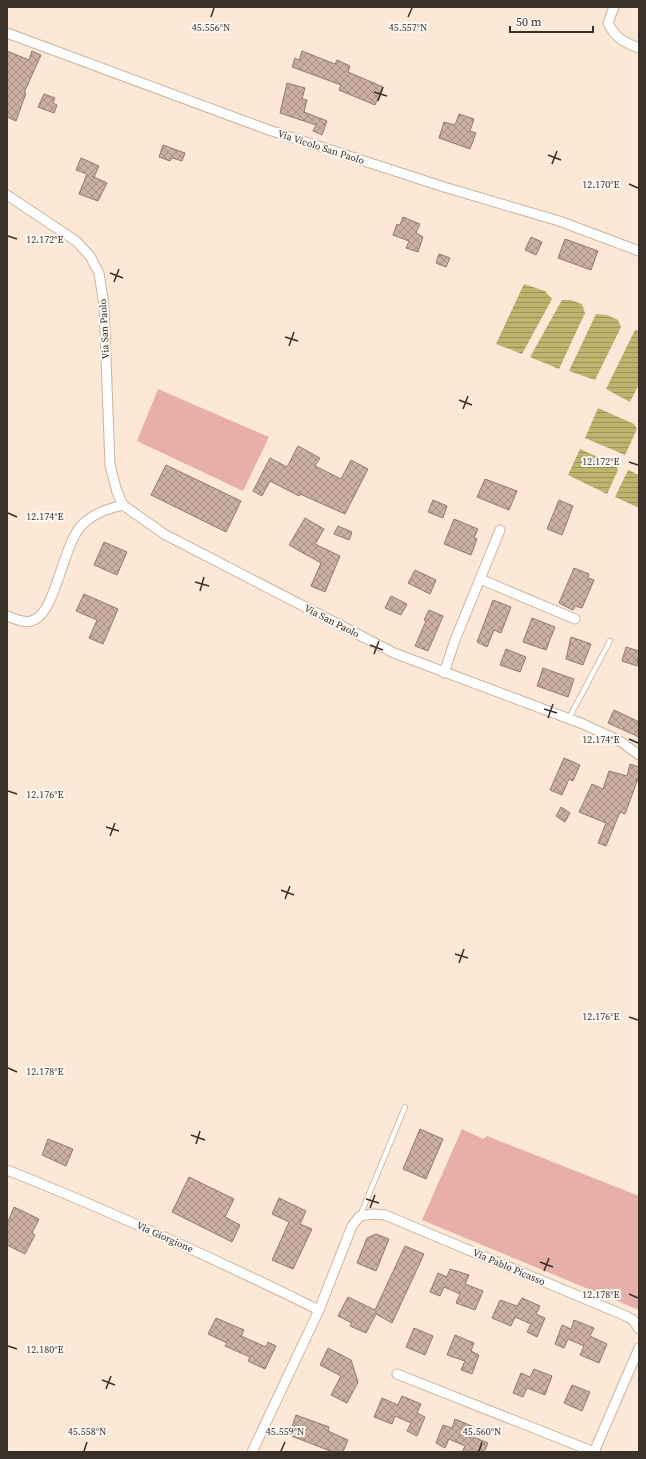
<svg xmlns="http://www.w3.org/2000/svg" width="646" height="1459" viewBox="0 0 646 1459" font-family="'Source Serif 4',serif">
<style>
.green{fill:#e8aea8}
.water{fill:url(#water-rules)}
.building{fill:url(#building-cross-hatch);stroke:#94796d}
.lines{fill:none;stroke-linecap:round;stroke-linejoin:round}
.service-casing{stroke:#cbb4a0;stroke-width:6}
.minor-casing{stroke:#cbb4a0;stroke-width:11}
.service{stroke:#fff;stroke-width:4.5}
.minor{stroke:#fff;stroke-width:9}
.ticks{fill:none;stroke:#393028;stroke-width:1.5}
.labels{text-anchor:middle;dominant-baseline:central;stroke-width:4;stroke-linejoin:round;paint-order:stroke}
.street-label{font-size:10px;fill:#393028;stroke:#fdf8f4}
.ticks-label{font-size:10px;text-anchor:middle;fill:#393028;stroke:#fdf8f4;stroke-width:4;stroke-linejoin:round;paint-order:stroke}
</style>
<defs>
<pattern id="water-rules" width="6" height="5" patternUnits="userSpaceOnUse"><rect width="6" height="5" fill="#beb46e"/><path d="M0 2.5h6" fill="none" stroke="#9b935a"/></pattern>
<pattern id="building-cross-hatch" width="8" height="8" patternUnits="userSpaceOnUse"><rect width="8" height="8" fill="#ccafa3"/><path d="M0 0l8 8M0 8l8-8" fill="none" stroke="#a78f85"/></pattern>
</defs>
<rect width="100%" height="100%" fill="#fbe8d7"/>
<g class="green">
<path d="M158 389 269 437 243 491 137 441Z"/>
<path d="M462 1129 483 1139 487 1136 639 1196V1310L422 1220Z"/>
</g>
<g class="water">
<path d="M524 284 545 291 552 299 522 354 496 344Z"/>
<path d="M562 300H571L582 304 585 313 559 369 530 357Z"/>
<path d="M596 314 607 315 618 320 621 327 595 380 569 371Z"/>
<path d="M635 330H639V384L630 402 606 389Z"/>
<path d="M598 408 634 424 637 429 625 455 585 438Z"/>
<path d="M580 449 616 465 618 470 607 494 568 475Z"/>
<path d="M628 470 639 475V508L615 497Z"/>
</g>
<g class="building">
<path d="M7 51 29 60 32 51 41 55 24 93H26L16 121 7 117Z"/>
<path d="M302 51 335 64 337 60 350 66 348 72 383 87 375 105 339 90 341 85 292 67 295 58 299 60Z"/>
<path d="M287 83 305 88 302 99 307 100 304 112 327 121 322 135 313 131 316 125 280 113Z"/>
<path d="M44 94 55 98 53 103 57 105 54 113 38 107Z"/>
<path d="M459 114 474 119 470 131 476 133 470 149 439 138 444 122 455 125Z"/>
<path d="M163 145 185 153 182 161 172 158 170 161 159 157Z"/>
<path d="M81 158 99 166 94 177 92 176 107 183 98 201 79 194 87 174 76 170Z"/>
<path d="M403 217 420 224 416 233 423 237 418 252 406 248 409 241 393 235 397 224 400 225Z"/>
<path d="M531 237 542 242 536 255 525 250Z"/>
<path d="M565 239 598 251 591 270 558 258Z"/>
<path d="M439 254 450 258 446 267 436 263Z"/>
<path d="M298 446 320 458 315 466 341 479 351 460 368 469 345 514 300 494 299 496 270 481 262 496 253 491 270 458 287 467Z"/>
<path d="M166 465 241 501 226 532 151 495Z"/>
<path d="M485 479 517 491 509 510 477 497Z"/>
<path d="M433 500 447 506 443 518 428 512Z"/>
<path d="M559 500 573 506 562 535 547 529Z"/>
<path d="M305 518 324 529 315 544 340 556 325 592 311 586 321 563 289 545Z"/>
<path d="M454 519 478 529 474 538 477 539 471 555 444 544Z"/>
<path d="M338 526 352 532 349 540 334 534Z"/>
<path d="M104 542 127 552 117 575 94 565Z"/>
<path d="M574 568 589 574 588 578 594 580 582 608 575 606 573 610 559 603Z"/>
<path d="M415 570 436 580 430 594 408 583Z"/>
<path d="M84 594 118 609 103 644 89 638 97 620 76 611Z"/>
<path d="M391 596 407 604 401 615 385 608Z"/>
<path d="M493 600 511 607 501 633 494 630 487 647 477 642Z"/>
<path d="M429 610 443 616 428 651 415 646 426 621 424 620Z"/>
<path d="M532 618 555 627 546 650 523 642Z"/>
<path d="M571 637 591 644 583 665 566 659Z"/>
<path d="M626 647 639 651 637 666 622 661Z"/>
<path d="M506 649 526 657 520 672 500 665Z"/>
<path d="M543 668 574 679 568 697 537 686Z"/>
<path d="M614 710 639 722V737L608 723Z"/>
<path d="M564 758 580 765 573 781 569 779 562 795 550 790Z"/>
<path d="M630 764 639 767V776L625 814 620 812 606 846 598 843 606 823 579 812 592 784 603 789 609 771 627 776Z"/>
<path d="M561 807 570 813 565 822 556 816Z"/>
<path d="M420 1129 443 1139 426 1179 403 1169Z"/>
<path d="M48 1139 73 1149 66 1166 42 1155Z"/>
<path d="M189 1177 234 1199 225 1217 240 1225 232 1242 172 1212Z"/>
<path d="M279 1198 306 1211 300 1224 312 1229 293 1269 272 1260 289 1222 272 1214Z"/>
<path d="M14 1207 39 1219 32 1233 35 1235 25 1254 7 1245V1224Z"/>
<path d="M376 1234 389 1239 376 1271 357 1263 367 1238Z"/>
<path d="M405 1246 424 1254 392 1323 376 1314 366 1333 350 1326 352 1323 338 1316 348 1297 375 1310Z"/>
<path d="M450 1269 469 1275 465 1284 483 1291 475 1310 456 1303 460 1294 444 1287 440 1296 430 1292 438 1273 447 1277Z"/>
<path d="M522 1298 540 1306 536 1314 545 1318 537 1337 527 1332 531 1324 515 1317 511 1326 492 1318 500 1300 517 1306Z"/>
<path d="M216 1318 244 1330 241 1336 266 1347 268 1342 276 1346 265 1369 248 1361 250 1357 225 1346 227 1343 208 1334Z"/>
<path d="M574 1320 594 1328 590 1336 607 1344 599 1363 580 1355 584 1346 568 1339 564 1348 555 1344 562 1325 571 1329Z"/>
<path d="M414 1328 433 1336 425 1355 406 1347Z"/>
<path d="M455 1335 474 1343 471 1351 479 1355 472 1374 461 1370 465 1361 447 1355Z"/>
<path d="M328 1348 351 1360 358 1382 347 1403 331 1395 341 1376 320 1365Z"/>
<path d="M534 1369 552 1376 545 1395 527 1388 523 1397 513 1393 521 1373 530 1377Z"/>
<path d="M572 1385 590 1392 582 1411 564 1403Z"/>
<path d="M402 1396 421 1404 417 1413 425 1417 417 1436 407 1431 411 1423 395 1416 392 1424 374 1417 382 1398 398 1405Z"/>
<path d="M296 1415 329 1427 328 1431 348 1440 343 1452H333L289 1435Z"/>
<path d="M455 1419 474 1427 471 1436 488 1443 484 1452H462L465 1446 449 1439 445 1448 436 1443 443 1425 452 1428Z"/>
</g>
<g class="lines">
<defs>
<g id="service">
<path d="M569 718 610 641"/>
<path d="M360 1216 405 1107"/>
</g>
<g id="minor">
<path d="M614 7 608 23C615 38 625 43 639 48"/>
<path d="M7 33 266 129 444 187 559 221 639 251"/>
<path d="M7 195 76 241 90 256 99 273 104 305 110 465 117 492 123 505 164 534 394 653 583 724 620 741 639 755"/>
<path d="M480 579 575 619"/>
<path d="M7 616C15 619 25 624 34 620 56 611 63 544 82 525 94 513 107 509 123 505"/>
<path d="M444 673 455 640 500 530"/>
<path d="M7 1170C113 1212 217 1260 319 1310"/>
<path d="M397 1374 594 1452"/>
<path d="M252 1452 319 1310 352 1226 360 1216 373 1214 385 1215 626 1316 633 1320 639 1329"/>
<path d="M594 1452 639 1348"/>
</g>
</defs>
<use href="#service" class="service-casing"/>
<use href="#minor" class="minor-casing"/>
<use href="#service" class="service"/>
<use href="#minor" class="minor"/>
</g>
<path class="ticks" d="M211 17 214 8M408 17 412 8M374 92 387 96M378 101 383 87M548 155 561 160M552 164 557 151M629 184 638 188M8 236 17 239M110 273 123 278M114 282 119 269M285 337 298 341M289 346 294 332M459 400 472 405M463 409 468 396M629 462 638 465M8 513 17 517M195 582 209 586M200 591 204 577M370 645 383 650M374 654 379 641M544 709 557 713M548 718 553 704M629 739 638 743M8 791 17 794M106 827 119 831M110 836 115 823M281 890 294 895M285 899 290 886M455 954 468 958M459 963 464 949M629 1017 638 1020M8 1068 17 1072M191 1135 205 1140M196 1144 200 1131M366 1199 379 1203M370 1208 375 1195M540 1262 553 1267M544 1271 549 1258M629 1294 638 1298M8 1346 17 1349M102 1380 115 1385M106 1389 111 1376M84 1451 87 1442M281 1451 285 1442M479 1451 482 1442"/>
<g class="labels">
<g class="street-label">
<text transform="translate(321 147) rotate(18)">Via Vicolo San Paolo</text>
<text transform="translate(104 329) rotate(-93)">Via San Paolo</text>
<text transform="translate(332 621) rotate(27)">Via San Paolo</text>
<text transform="translate(165 1237) rotate(24)">Via Giorgione</text>
<text transform="translate(509 1267) rotate(23)">Via Pablo Picasso</text>
</g>
</g>
<g class="ticks-label">
<text x="211" y="31">45.556°N</text>
<text x="408" y="31">45.557°N</text>
<text x="601" y="188">12.170°E</text>
<text x="45" y="243">12.172°E</text>
<text x="601" y="465">12.172°E</text>
<text x="45" y="520">12.174°E</text>
<text x="601" y="743">12.174°E</text>
<text x="45" y="798">12.176°E</text>
<text x="601" y="1020">12.176°E</text>
<text x="45" y="1075">12.178°E</text>
<text x="601" y="1298">12.178°E</text>
<text x="45" y="1353">12.180°E</text>
<text x="87" y="1435">45.558°N</text>
<text x="285" y="1435">45.559°N</text>
<text x="482" y="1435">45.560°N</text>
</g>
<rect width="646" height="1459" fill="none" stroke="#393028" stroke-width="16"/>
<path d="M510 26v6h83v-6" fill="none" stroke="#393028" stroke-width="2"/>
<text x="516" y="26" font-size="12" fill="#393028" stroke="#fdf8f4" stroke-width="3" paint-order="stroke">50 m</text>
</svg>
